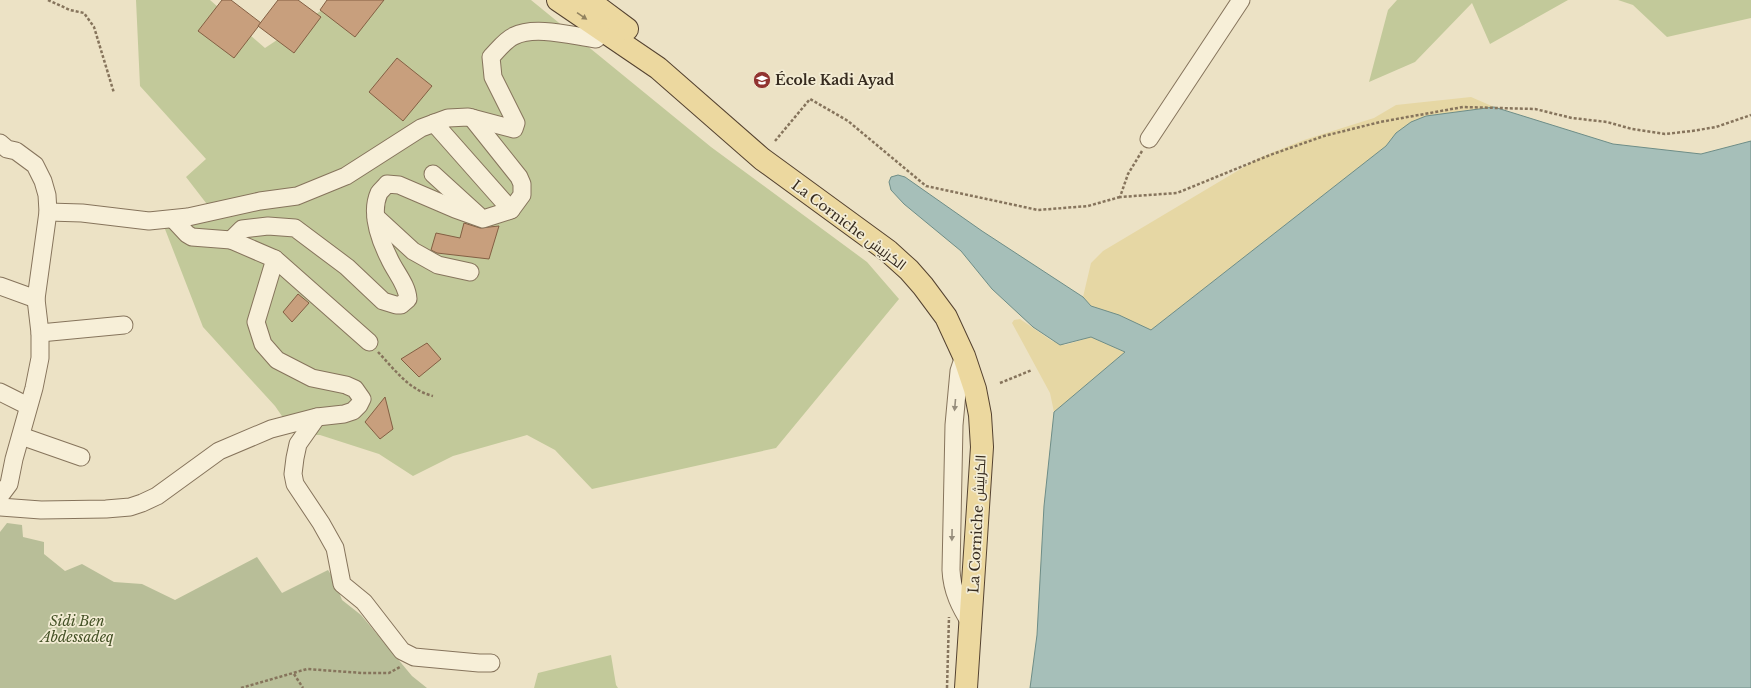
<svg xmlns="http://www.w3.org/2000/svg" width="1751" height="688" viewBox="0 0 1751 688" font-family="'Libre Baskerville',Cairo,serif">
<style>
.green{fill:#c2c99a}
.sand{fill:#e6d7a4}
.cemetery{fill:#b8be98}
.water{fill:#a6bfb9;stroke:#6e8d87}
.building{fill:#c89f7d;stroke:#835f43}
.lines{fill:none;stroke-linecap:round;stroke-linejoin:round}
.minor-casing{stroke:#86745c;stroke-width:19}
.major-casing{stroke:#544230;stroke-width:24}
.path{stroke:#86745c;stroke-width:2.5;stroke-dasharray:3 2;stroke-linecap:butt}
.minor{stroke:#f7efd8;stroke-width:17}
.major{stroke:#ecd89f;stroke-width:22}
.oneway{fill:#91825f}
.oneway2{fill:#968d7c}
.labels{text-anchor:middle;dominant-baseline:central;stroke-width:3.5;stroke-linejoin:round;paint-order:stroke}
.poi-label{font-size:14px;font-weight:bold;fill:#362b1f;stroke:#f3ecd4;text-anchor:start}
.street-label{font-size:14px;fill:#362b1f;stroke:#f3ecd4}
.park-label{font-size:14px;font-style:italic;fill:#455227;stroke:#f3ecd4}
</style>
<rect width="100%" height="100%" fill="#ece2c5"/>
<g class="green">
<path d="M136 0H210L265 48 337 0H531L711 147 867 262 899 299 776 448 592 489 555 450 527 435 453 456 413 476 379 454 320 435H295L275 406 203 327 163 224 213 212 186 177 206 159 140 86Z"/>
<path d="M1397 0H1568L1490 44 1472 3 1415 62 1369 82 1388 10Z"/>
<path d="M1618 0H1751V18L1667 37 1633 5Z"/>
<path d="M611 655 616 685 618 688H534L538 673Z"/>
</g>
<g class="sand">
<path d="M1471 97 1494 107 1426 116 1396 133 1386 146 1151 330 1091 306 1083 297 1091 263 1103 251 1259 158 1304 140 1374 118 1396 105Z"/>
<path d="M1020 319 1052 341 1065 345 1091 337 1125 352 1054 412 1050 393 1012 323 1014 320Z"/>
</g>
<path class="cemetery" d="M7 523 22 525 23 537 44 542V554L65 571 82 564 114 582 142 584 175 600 257 557 282 593 328 570 334 579 342 600 361 615 412 676 427 688H0V532Z"/>
<path class="water" d="M1494 107 1613 144 1701 154 1751 141V688H1030L1037 635 1044 506 1054 412 1125 352 1091 337 1060 345 1033 327 992 289 961 251 904 204 891 190 889 182 891 177 898 175 905 177 982 231 1083 297 1091 306 1119 315 1151 330 1386 146 1396 133 1411 122 1426 116Z"/>
<g class="building">
<path d="M222 0H231L261 23 234 58 198 31Z"/>
<path d="M278 0H298L321 17 294 53 258 26Z"/>
<path d="M327 0H384L355 37 320 10Z"/>
<path d="M397 58 432 86 403 121 369 92Z"/>
<path d="M464 223 480 228 499 226 489 259 437 253 431 250 436 233 460 238Z"/>
<path d="M298 294 309 303 292 322 283 312Z"/>
<path d="M427 343 441 359 419 377 401 359Z"/>
<path d="M385 397 393 429 380 439 365 422Z"/>
</g>
<g class="lines">
<defs>
<g id="minor">
<path d="M434 123 511 210"/>
<path d="M1149 139 1241 0"/>
<path d="M0 143 7 149 16 151 35 165 43 181 47 195 48 212 36 299 40 333V358L34 388 14 459 9 484 0 496"/>
<path d="M433 174 478 215"/>
<path d="M48 212 82 213 149 221 188 217 260 201 297 196 346 176 421 128 448 118 468 117 514 129 516 123 493 77 491 57C498 50 505 40 514 36 535 25 573 36 596 39L613 25"/>
<path d="M376 217 413 251 438 265 470 272"/>
<path d="M173 219 187 234 192 237 231 240"/>
<path d="M0 286 36 299"/>
<path d="M40 333 124 325"/>
<path d="M369 342 275 259 231 240 242 229 268 226 295 228 347 267 383 301 396 305H401L408 299C407 284 395 272 389 258 380 240 370 213 379 193 381 190 385 187 387 184L399 185 455 209 483 219 511 210 522 195V184L519 177 472 118"/>
<path d="M964 356 959 371 954 425 951 570C952 591 960 607 971 624"/>
<path d="M0 392 28 406"/>
<path d="M317 417 298 444 295 458 293 474 295 484 321 523 335 548 342 584 364 602 402 651 414 657 479 663H491"/>
<path d="M21 436 81 457"/>
<path d="M0 507 41 510 106 509 130 507 142 503 157 496 219 451 271 429 317 417 344 414 353 411 359 405 362 399 355 389 346 385 312 378 277 360 263 344 256 322 275 259"/>
</g>
<g id="major">
<path d="M558 0 658 68 762 159 888 251 909 270 923 286 946 317 964 356 975 389 980 415 982 447 966 688"/>
<path d="M588 0 627 29"/>
</g>
</defs>
<use href="#minor" class="minor-casing"/>
<use href="#major" class="major-casing"/>
<g class="path">
<path d="M48 0 70 10 84 13 94 27 114 93"/>
<path d="M775 141 810 99 848 121 926 186 1038 210 1088 206 1120 197"/>
<path d="M1142 151 1128 174 1120 197 1177 193 1270 155 1324 136 1380 122 1463 107 1535 109 1572 118 1607 122 1632 129 1665 134 1692 131 1716 127 1751 115"/>
<path d="M378 352C395 370 409 390 433 396"/>
<path d="M1000 383 1032 370"/>
<path d="M294 674 303 688"/>
<path d="M241 688 307 669 362 673H389L400 667"/>
<path d="M947 688 949 617"/>
</g>
<use href="#minor" class="minor"/>
<use href="#major" class="major"/>
</g>
<defs><path id="oneway-solid" d="M-6-.8H1V-3.2L6.5 0L1 3.2V.8H-6Z"/></defs>
<use class="oneway" href="#oneway-solid" transform="translate(582 16) rotate(34)"/>
<g class="oneway2">
<use href="#oneway-solid" transform="translate(955 405) rotate(95)"/>
<use href="#oneway-solid" transform="translate(952 535) rotate(91)"/>
</g>
<defs>
<symbol id="school-disc" viewBox="-11 -11 22 22"><circle r="9.5" fill="#913330" stroke="#f3ecd4"/><path d="M0-5L7-2L0 1L-7-2ZM-4 1L0 2.5L4 1V4Q0 6-4 4Z" fill="#fff"/></symbol>
</defs>
<g fill-rule="evenodd">
<use href="#school-disc" x="752" y="70" width="20" height="20"/>
</g>
<g class="labels">
<g class="poi-label">
<text x="775" y="80">École Kadi Ayad</text>
</g>
<g class="street-label">
<text transform="translate(849 225) rotate(37)">La Corniche الكرنيش</text>
<text transform="translate(977 524) rotate(-87)">La Corniche الكرنيش</text>
</g>
<g class="park-label">
<text x="77" y="621">Sidi Ben<tspan x="77" dy="16">Abdessadeq</tspan></text>
</g>
</g>
</svg>
